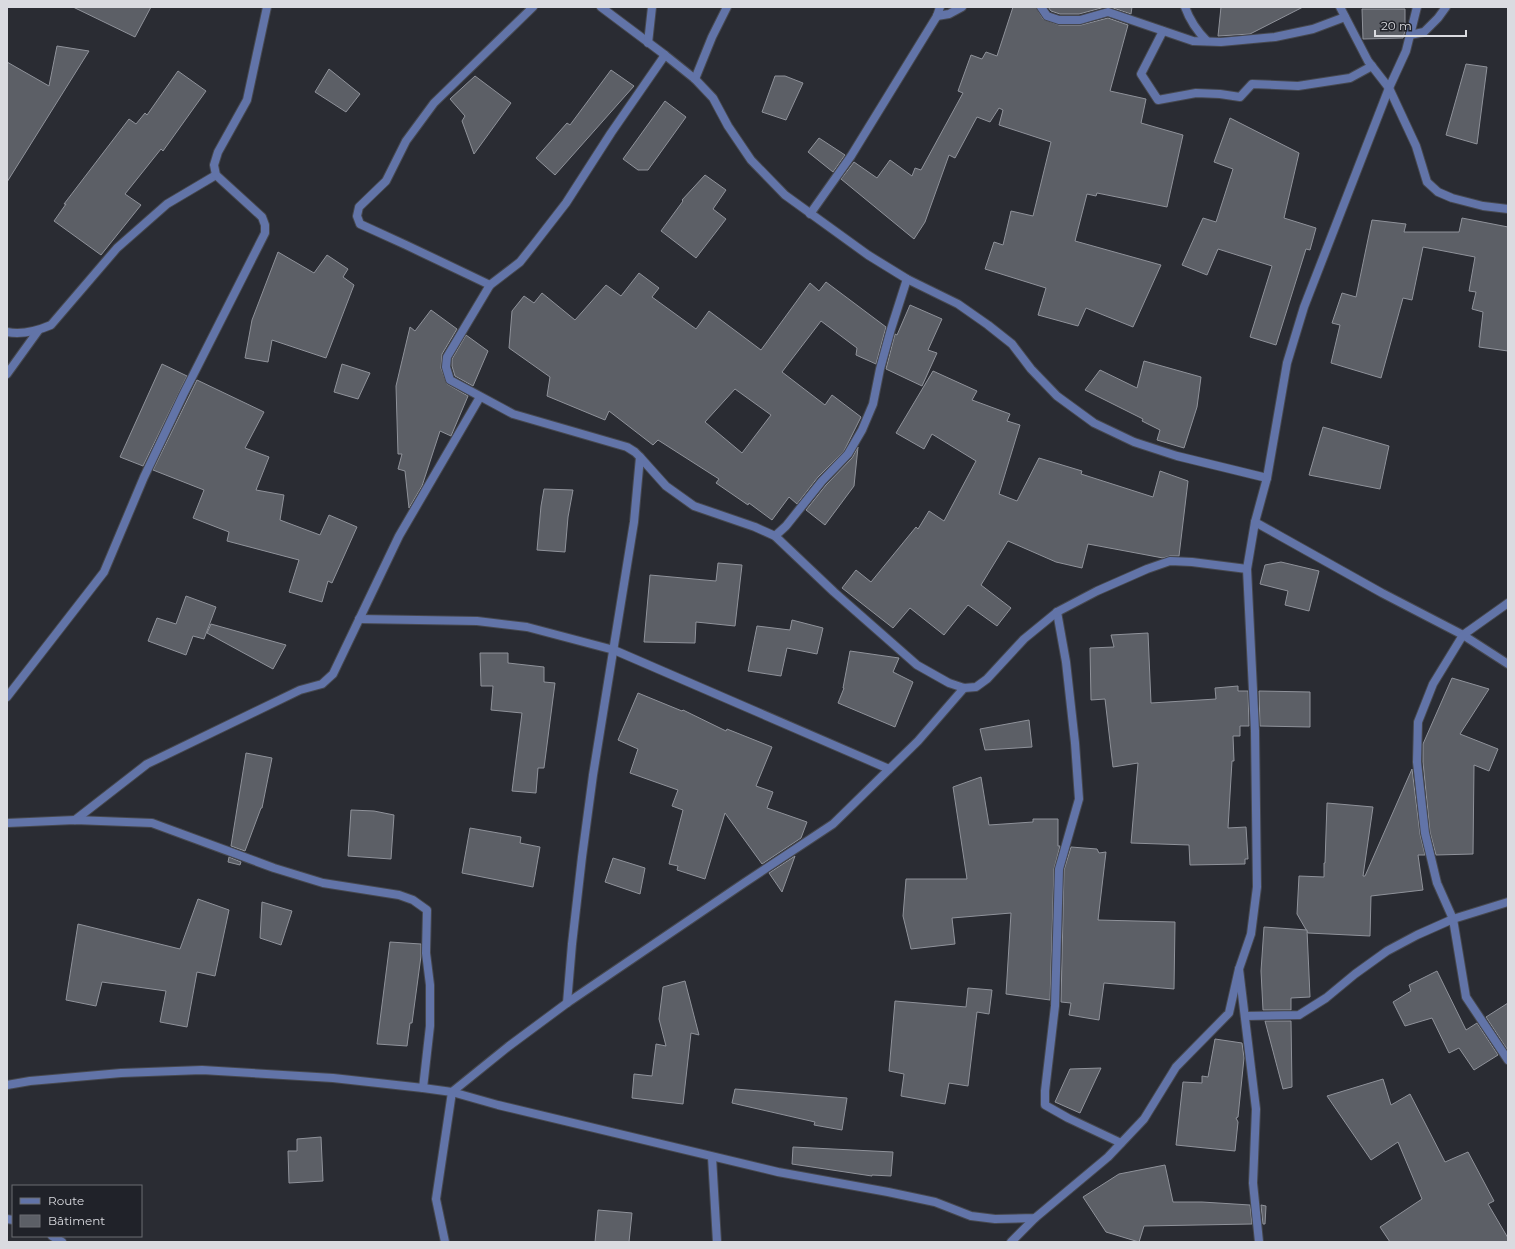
<svg xmlns="http://www.w3.org/2000/svg" width="1515" height="1249" viewBox="0 0 1515 1249" font-family="Montserrat,sans-serif">
<style>
.building{fill:#5c5f66;stroke:#8f929a;fill-rule:evenodd}
.lines{fill:none;stroke-linecap:round;stroke-linejoin:round}
.street-casing{stroke:#46484f;stroke-width:10}
.street{stroke:#6274a8;stroke-width:8}
</style>
<rect width="100%" height="100%" fill="#2a2c33"/>
<g class="building">
<path d="M73 7H151L135 37Z"/>
<path d="M1013 7H1036L1043 19 1059 25H1081L1108 18 1128 25 1110 91 1146 99 1141 123 1183 135 1167 207 1097 193 1096 196 1087 194 1075 241 1161 265 1133 327 1086 308 1078 326 1038 315 1046 288 985 269 994 242 1003 245 1011 211 1033 216 1051 142 999 125 1003 110 999 108 990 122 977 117 955 158 949 155 925 222 914 239 841 179 854 162 877 178 890 160 912 176 915 168 921 170 963 93 958 91 971 55 982 59 986 52 997 56Z"/>
<path d="M1048 7H1105L1079 14H1060L1051 11Z"/>
<path d="M1110 7H1132L1131 14Z"/>
<path d="M1221 7H1303L1250 34 1218 36Z"/>
<path d="M1362 9H1405V31L1403 38 1363 39Z"/>
<path d="M57 46 89 51 7 182V62L49 86Z"/>
<path d="M1466 64 1487 67 1477 144 1446 135Z"/>
<path d="M329 69 360 94 346 112 315 92Z"/>
<path d="M611 70 634 86 555 175 536 158 567 123 570 125Z"/>
<path d="M178 71 206 91 163 151 161 149 125 194 141 205 101 255 54 221 66 204H64L129 119 136 124 145 113 147 115Z"/>
<path d="M475 76 511 103 474 154 462 121 465 116 450 99Z"/>
<path d="M775 76H785L803 83 786 120 762 112Z"/>
<path d="M665 101 686 117 648 170H638L623 159Z"/>
<path d="M1230 118 1299 153 1284 218 1316 228 1310 250 1306 249 1276 345 1250 337 1272 266 1218 249 1207 275 1182 265 1203 218 1216 222 1233 169 1214 162Z"/>
<path d="M819 138 845 155 833 172 808 152Z"/>
<path d="M705 175 726 190 713 209 726 219 696 258 661 231 683 201 682 200Z"/>
<path d="M1462 218 1508 227V351L1479 347 1483 312 1472 309 1476 292 1469 291 1475 257 1423 247 1412 300 1403 298 1381 378 1331 363 1340 325 1332 323 1342 293 1356 297 1372 220 1406 224 1404 232H1459Z"/>
<path d="M278 252 314 273 327 255 348 269 343 277 354 285 326 358 272 340 268 362 245 358 252 320Z"/>
<path d="M639 273 659 288 652 297 696 329 709 311 761 350 810 283 819 291 826 282 886 327 876 364 856 355 857 348 821 321 782 372 825 405 832 395 861 417 844 451 818 477 797 504 789 497 772 520 749 503 748 505 716 483 719 479 658 440 653 445 609 411 605 420 547 396 550 377 509 348 512 311 524 296 534 303 542 293 575 320 606 285 621 296ZM735 389 771 415 742 453 705 422Z"/>
<path d="M910 305 942 319 928 350 937 353 922 386 886 369 895 334 897 335Z"/>
<path d="M431 310 457 329 442 354 441 368 447 384 468 396 451 436 440 431 422 486 409 508 405 471 398 469 402 454H398L396 386 410 327 415 331Z"/>
<path d="M466 335 488 351 473 386 455 376 452 366V359Z"/>
<path d="M1144 361 1201 377 1197 407 1184 448 1157 440 1160 430 1142 421 1143 419 1085 390 1100 370 1137 388Z"/>
<path d="M162 364 187 376 143 466 120 457Z"/>
<path d="M342 364 370 373 358 399 334 392Z"/>
<path d="M933 371 977 391 972 400 1010 414 1007 421 1020 425 999 494 1017 501 1039 458 1082 471 1081 474 1153 497 1160 471 1188 481 1179 556H1170L1163 558 1088 544 1082 568 1056 562 1008 541 981 585 1011 608 997 626 968 605 944 635 910 608 893 628 842 588 856 570 871 582 916 527 918 529 929 511 944 521 976 461 932 434 924 449 896 433Z"/>
<path d="M197 380 264 412 245 448 269 457 256 490 284 495 280 520 320 535 329 515 357 527 332 583 328 581 322 602 289 592 299 560 227 541 229 532 193 518 204 490 153 470Z"/>
<path d="M1323 427 1389 446 1380 489 1309 475Z"/>
<path d="M858 447 854 486 825 525 806 510 826 485 852 458Z"/>
<path d="M544 489 573 490 568 517 565 552 537 550 541 506Z"/>
<path d="M1281 562 1319 571 1309 611 1285 605 1288 591 1260 584 1265 565Z"/>
<path d="M718 563 742 565 735 626 696 622 695 643 644 642 650 575 716 581Z"/>
<path d="M186 596 216 607 204 639 193 636 186 655 148 641 157 618 176 624Z"/>
<path d="M792 620 823 628 817 654 787 648 781 676 748 671 757 626 790 630Z"/>
<path d="M211 624 286 645 273 669 207 633Z"/>
<path d="M1148 633 1151 703 1216 699 1215 688 1238 686V691H1248L1249 726H1240V736H1233L1234 761H1232L1228 828 1246 827 1248 859H1245V864L1190 865 1189 845 1131 843 1138 763 1113 767 1105 699 1091 700 1090 648 1114 647 1111 635Z"/>
<path d="M850 651 899 658 893 672 913 682 895 727 838 703 844 688H843Z"/>
<path d="M480 653H508V663L544 667V682L555 683 544 768H538L536 793 512 791 522 713 491 710 493 686H481Z"/>
<path d="M1452 678 1489 689 1460 734 1498 749 1489 771 1474 765 1473 854 1436 855 1430 832 1423 762V744Z"/>
<path d="M1259 691 1310 692V727L1260 726Z"/>
<path d="M638 693 682 711 683 710 726 731 727 729 772 747 756 786 773 792 767 808 807 822 801 838 762 864 725 813 705 879 677 870 678 866 669 864 683 810 672 806 678 790 630 773 638 749 618 740Z"/>
<path d="M1029 720 1032 747 985 750 980 729Z"/>
<path d="M246 753 272 758 262 808H261L245 851 231 846Z"/>
<path d="M1412 769 1420 834 1425 855H1418L1423 890 1371 896 1370 936 1308 933 1297 914 1299 876 1324 877V863H1325L1327 803 1373 807 1363 876H1365Z"/>
<path d="M981 777 989 825 1033 822V819H1058V846H1060L1054 869 1050 1000 1006 994 1011 913 952 918 955 944 911 949 903 916 906 879H967L953 787Z"/>
<path d="M351 810 374 811 394 815 391 859 348 856Z"/>
<path d="M470 828 521 837 520 843 540 847 533 887 462 873Z"/>
<path d="M1071 847 1097 849 1099 853 1106 852 1098 920 1175 922 1174 989 1104 983 1099 1020 1069 1015 1071 1003 1061 1002 1064 870Z"/>
<path d="M795 856 782 892 769 873Z"/>
<path d="M229 857 241 862 240 865 228 862Z"/>
<path d="M613 858 645 868 640 894 605 882Z"/>
<path d="M198 899 229 910 215 976 197 972 187 1027 160 1022 166 991 102 982 96 1006 66 1000 78 924 180 949Z"/>
<path d="M262 902 292 911 281 945 260 938Z"/>
<path d="M1264 927 1307 930 1310 997 1291 998V1010H1263L1261 971Z"/>
<path d="M390 942 421 944V956L412 1023H410L407 1046 377 1044Z"/>
<path d="M1437 971 1466 1030 1477 1023 1498 1055 1474 1070 1459 1048 1449 1053 1432 1018 1405 1026 1393 1002 1411 991 1409 985Z"/>
<path d="M685 981 699 1035 691 1033 683 1104 632 1098 634 1074 652 1076 656 1044 666 1046 659 1019 663 987Z"/>
<path d="M968 988 992 990 989 1014 977 1012 968 1086 949 1083 945 1104 901 1096 904 1074 889 1071 895 1001 966 1007Z"/>
<path d="M1508 1003V1048L1507 1049 1486 1017Z"/>
<path d="M1265 1021H1291L1292 1087 1283 1089Z"/>
<path d="M1215 1039 1242 1043 1244 1058 1238 1117 1236 1118 1238 1122 1235 1151 1176 1145 1183 1082 1202 1083V1076L1208 1077Z"/>
<path d="M1101 1068 1080 1113 1055 1102 1070 1069Z"/>
<path d="M1383 1079 1391 1105 1410 1094 1445 1162 1468 1152 1494 1201 1488 1204 1508 1238V1242H1390L1380 1227 1422 1199 1398 1142 1371 1160 1327 1096Z"/>
<path d="M735 1089 847 1098 842 1130 814 1125 815 1122 732 1103Z"/>
<path d="M321 1137 323 1181 289 1183 288 1151H297V1139Z"/>
<path d="M793 1147 893 1152 891 1176 872 1175V1176L792 1164Z"/>
<path d="M1165 1165 1173 1202H1202L1250 1205 1252 1224 1144 1226 1139 1242 1106 1232 1083 1197 1119 1174Z"/>
<path d="M1261 1205 1266 1206 1265 1224H1263Z"/>
<path d="M598 1210 632 1213 629 1242H595Z"/>
</g>
<g class="lines">
<defs>
<g id="street">
<path d="M601 7 665 55 695 79 713 98 728 126 751 160 785 195 868 255 907 279 958 304 988 325 1012 344 1031 369 1057 396 1094 423 1134 442 1177 456 1267 478"/>
<path d="M1041 7 1047 16 1059 20H1080L1108 12 1193 41 1221 42 1275 37 1313 29 1345 17"/>
<path d="M1185 7C1190 21 1197 31 1207 41"/>
<path d="M1340 7 1368 61 1389 88 1416 146 1427 182 1438 192 1452 198 1483 206 1508 209"/>
<path d="M937 16 949 14 962 7"/>
<path d="M1163 31 1141 74 1158 100 1196 93 1220 94 1240 97 1252 84 1298 86 1350 78 1372 66"/>
<path d="M1410 35 1424 32 1438 18 1446 7"/>
<path d="M648 43 652 7"/>
<path d="M695 79 712 37 727 7"/>
<path d="M810 214 851 156 937 16 940 7"/>
<path d="M490 285 406 245 360 224 357 216 359 207 386 181 406 141 434 103 533 7"/>
<path d="M7 332C22 335 37 331 51 325L117 248 167 204 216 175"/>
<path d="M7 374 38 331"/>
<path d="M640 457 666 486 694 506 755 527 775 536 834 592 917 665 949 683 964 688 976 687 987 679 1024 639 1057 612 1097 591 1147 569 1170 561 1192 562 1247 569"/>
<path d="M1255 522 1382 593 1463 635 1508 664"/>
<path d="M775 536 786 526 822 481 848 454 862 430 873 404 880 369 891 329 907 279"/>
<path d="M1508 603 1463 635 1433 684 1418 722 1417 762 1425 833 1437 883 1453 919 1466 997 1508 1060"/>
<path d="M1057 612 1066 662 1075 743 1079 799 1059 869 1055 1006 1045 1091V1105L1068 1118 1121 1143"/>
<path d="M359 619 477 621 527 627 614 650 889 769"/>
<path d="M7 697 104 572 144 477 183 395 265 233V225L262 217 216 175 214 165 218 152 247 100 267 7"/>
<path d="M75 820 147 764 300 690 322 684 333 674 399 536 480 397"/>
<path d="M7 823 75 820 152 823 274 868 323 883 399 895 413 900 427 910 426 953 430 985V1026L423 1088"/>
<path d="M567 1003 572 944 582 857 593 775 634 522 640 457 635 452 627 447 513 414 450 380 446 367 447 357 490 285 520 262 535 243 566 203 611 133 665 55"/>
<path d="M1246 1016 1299 1015 1326 998 1355 974 1387 951 1417 935 1453 919 1508 902"/>
<path d="M7 1085 30 1081 121 1073 202 1070 333 1078 423 1088 452 1092 498 1105 778 1172 888 1192 935 1202 971 1216 995 1219 1035 1218 1108 1157 1144 1119 1176 1067 1229 1013 1239 969"/>
<path d="M712 1157 717 1242"/>
<path d="M7 1219 13 1220"/>
<path d="M52 1236 62 1242"/>
<path d="M445 1242 436 1199 452 1092 509 1046 567 1003 744 883 833 824 918 741 964 688"/>
<path d="M1011 1242 1035 1218"/>
<path d="M1259 1242 1253 1183 1256 1109 1239 969 1251 934 1257 887 1255 731 1247 569 1255 522 1267 478 1287 363 1304 307 1389 88 1406 51 1417 7"/>
</g>
</defs>
<use href="#street" class="street-casing"/>
<use href="#street" class="street"/>
</g>
<rect width="1515" height="1249" fill="none" stroke="#dadbe0" stroke-width="16"/>
<rect x="12" y="1185" width="130" height="52" fill="#202229" stroke="#6a6c72"/>
<rect x="20" y="1198" width="20" height="6" fill="#6274a8" stroke="#6a6c72"/>
<text x="48" y="1205" font-size="12" fill="#dadbe0">Route</text>
<rect x="20" y="1215" width="20" height="12" fill="#5c5f66" stroke="#6a6c72"/>
<text x="48" y="1225" font-size="12" fill="#dadbe0">Bâtiment</text>
<path d="M1375 30v6h91v-6" fill="none" stroke="#dadbe0" stroke-width="2"/>
<text x="1381" y="30" font-size="12" fill="#dadbe0" stroke="#202229" stroke-width="3" paint-order="stroke">20 m</text>
</svg>
